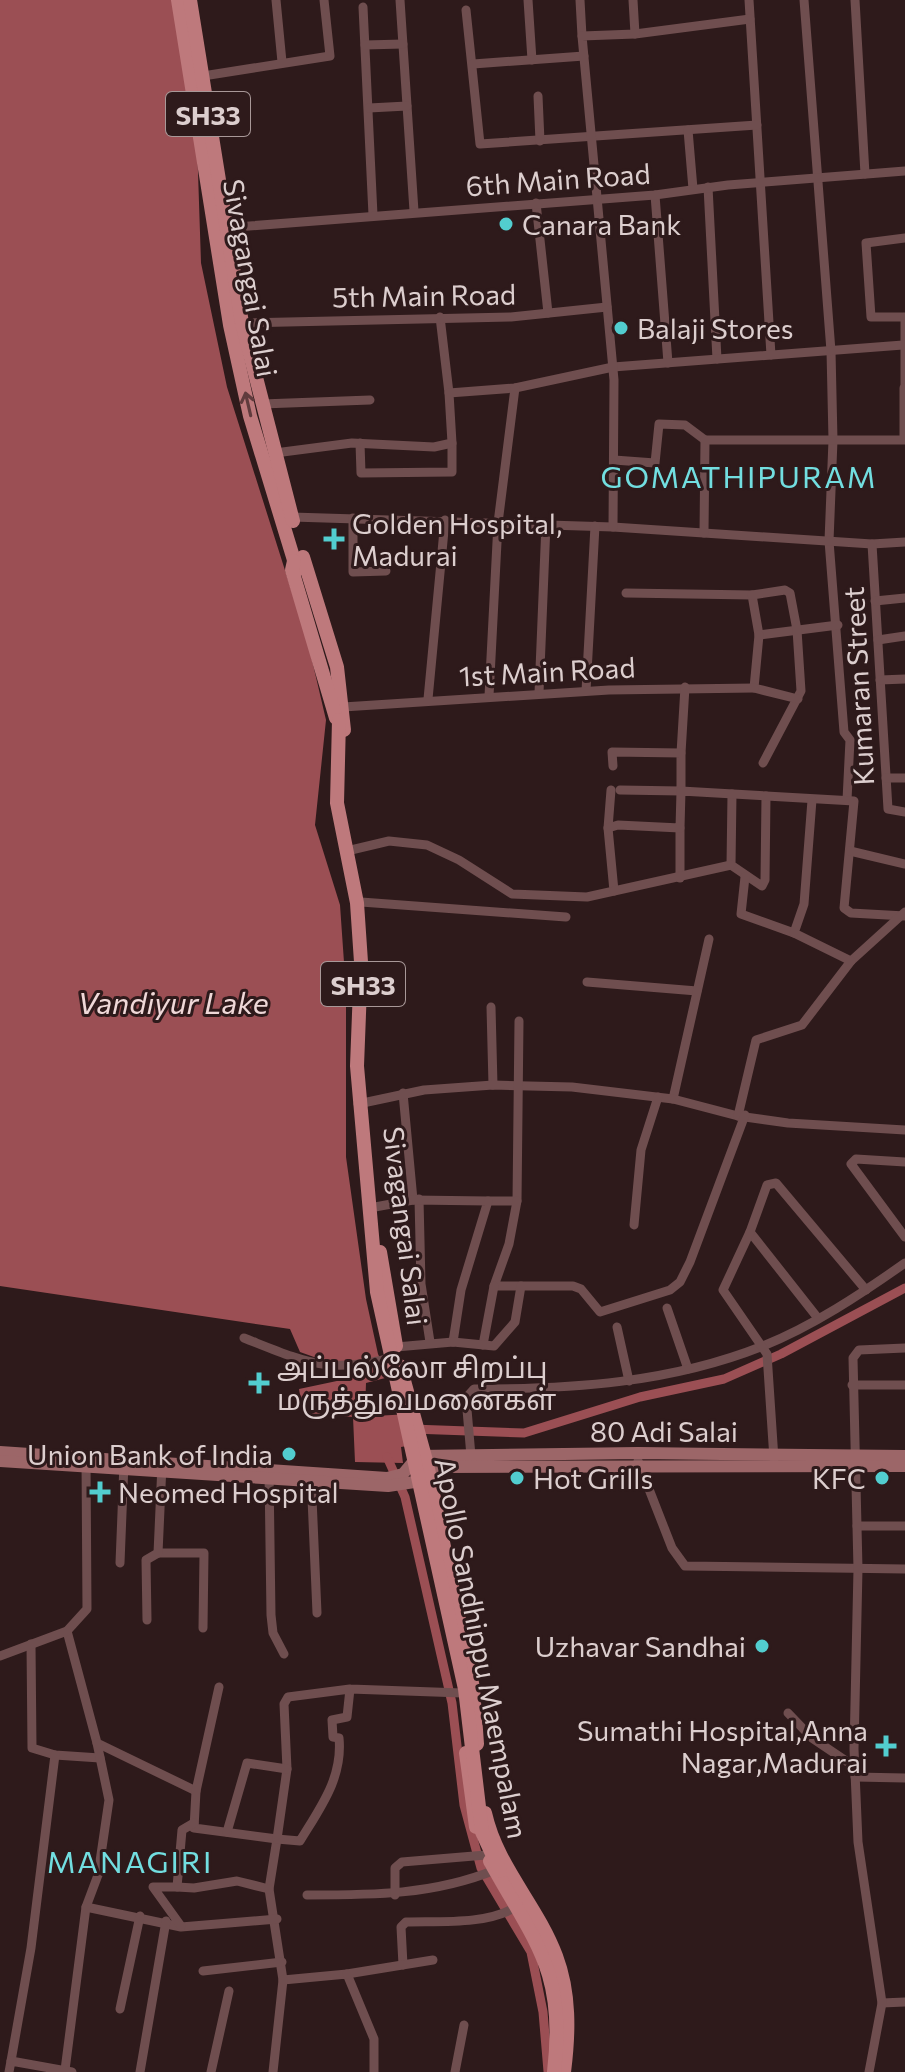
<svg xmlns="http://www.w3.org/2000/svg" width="905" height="2072" viewBox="0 0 905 2072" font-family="Commissioner,'Noto Sans Tamil',sans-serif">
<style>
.water{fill:#9b4f54}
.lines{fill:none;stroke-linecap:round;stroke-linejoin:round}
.canal{stroke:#9b4f54;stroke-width:9}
.street{stroke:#6f4e4f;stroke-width:9}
.secondary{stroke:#9c6668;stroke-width:12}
.primary{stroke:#be797c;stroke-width:14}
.primary-bridge{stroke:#be797c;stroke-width:14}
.oneway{stroke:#603b3d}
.poi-dot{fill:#52cdcf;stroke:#2e1a1b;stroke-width:3}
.labels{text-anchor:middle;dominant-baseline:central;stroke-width:6;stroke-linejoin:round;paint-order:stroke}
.shield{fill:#2e1a1b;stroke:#a89898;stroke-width:2}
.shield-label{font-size:26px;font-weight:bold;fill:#dccece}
.street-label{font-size:28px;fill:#dccece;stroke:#2e1a1b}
.poi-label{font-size:28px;fill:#dccece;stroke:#2e1a1b;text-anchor:start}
.neighbourhood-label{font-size:30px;letter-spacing:2px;fill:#72dee0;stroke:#2e1a1b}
.water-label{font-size:30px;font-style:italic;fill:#efd8d8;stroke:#2e1a1b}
</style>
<rect width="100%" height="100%" fill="#2e1a1b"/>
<path class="water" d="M0 0H172L197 142 201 263 227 387 308 643 326 720 315 825 340 905 346 991V1157L366 1299 378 1354 389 1377 366 1383 365 1411 375 1416 409 1414 413 1445 401 1447 403 1463 355 1462 353 1417 303 1413 299 1389 351 1378 347 1364 328 1362 300 1352 290 1329 0 1286Z"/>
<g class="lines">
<g class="canal">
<path d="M412 1429 524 1433 640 1397 724 1379 781 1354 905 1288"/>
<path d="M387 1457 405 1497 452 1703 464 1805 481 1868 531 1952 543 2012 548 2071"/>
</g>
<g class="street">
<path d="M276 0 282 62"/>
<path d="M400 0 414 211"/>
<path d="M528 0 532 60"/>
<path d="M580 0 582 36"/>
<path d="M749 0 771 355"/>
<path d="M804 0 831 351 833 440 829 541 844 732 850 740 847 800"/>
<path d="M855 0 865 174"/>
<path d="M363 7 373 215"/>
<path d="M466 10 480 144 757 125"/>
<path d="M635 34 750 19"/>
<path d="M365 45 403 44"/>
<path d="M473 64 584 56"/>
<path d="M203 76 330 56 324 0"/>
<path d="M538 96 540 141"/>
<path d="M369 108 407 106"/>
<path d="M688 130 693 189"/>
<path d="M708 187 717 359"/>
<path d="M655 195 668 363"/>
<path d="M536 203 548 313"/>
<path d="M223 228 655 195 728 185 905 171"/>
<path d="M440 317 449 393"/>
<path d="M903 317H871L866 243 905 238"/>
<path d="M905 317V388"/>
<path d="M242 323 511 317 607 307"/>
<path d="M262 404 370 400"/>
<path d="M360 443 361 473 452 472V443"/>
<path d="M275 453 352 443 434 447 452 443 449 393 515 388 613 367 903 345"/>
<path d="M614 460 655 463 659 424 685 425 705 440"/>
<path d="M292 517 613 527 872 544 905 542"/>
<path d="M353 518V572L386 571"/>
<path d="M613 527 614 380 582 36 635 34 633 0"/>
<path d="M704 533 705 440H904V388"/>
<path d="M872 544 888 809 905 812"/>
<path d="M626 593 752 595 759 635 838 625"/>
<path d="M752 595 785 590 790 593 797 630 801 691 763 763"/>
<path d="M875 601 905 598"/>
<path d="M759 635 754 688 798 699"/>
<path d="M878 640 905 636"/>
<path d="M880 680 905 679"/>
<path d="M586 691 595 526"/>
<path d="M539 693 546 524"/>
<path d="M489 696 498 523 515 388"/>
<path d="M428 699 445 520"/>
<path d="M343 707 609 690 754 688"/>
<path d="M681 753 685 687"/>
<path d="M613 766 612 752 681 753V791L620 790"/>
<path d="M886 778H905"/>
<path d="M732 794 731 865 762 886 765 880 766 796"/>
<path d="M608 828 611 790"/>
<path d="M680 828V878"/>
<path d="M351 850 389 841 427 845 459 860 512 894 587 897 614 891 608 828 618 825 680 828 681 791 854 801 844 908 851 913 905 916"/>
<path d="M850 851 905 864"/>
<path d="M745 877 741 914 794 933"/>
<path d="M614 891 731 865"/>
<path d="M361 902 566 917"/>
<path d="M851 961 905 912"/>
<path d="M587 982 697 991"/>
<path d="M491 1007 493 1085"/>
<path d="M403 1093 413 1200"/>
<path d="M673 1099 709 939"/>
<path d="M358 1104 424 1090 493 1085 572 1087 673 1099 738 1116 788 1123 905 1130"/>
<path d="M738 1116 756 1040 802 1025 851 961 794 933 804 904 812 800"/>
<path d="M905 1162 856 1159 851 1164 905 1237"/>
<path d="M419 1199 421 1284 430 1342"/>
<path d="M488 1201H517L519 1021"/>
<path d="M517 1201 509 1244 494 1286H521"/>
<path d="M375 1207 413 1200 488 1201 461 1290 453 1342"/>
<path d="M634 1225 641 1150 658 1097"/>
<path d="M750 1232 817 1317"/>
<path d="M667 1308 688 1369"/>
<path d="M617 1327 629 1381"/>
<path d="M244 1338C305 1362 329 1375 394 1357"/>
<path d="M483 1345 494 1286"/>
<path d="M396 1347 453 1342 494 1346 515 1322 521 1286H573L581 1289 600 1312 670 1290 680 1282 690 1262 745 1115"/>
<path d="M852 1385H905"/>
<path d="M471 1456 466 1398 474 1389C573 1389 670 1383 763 1346 813 1326 861 1294 905 1263"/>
<path d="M774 1459 767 1354 723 1290 750 1232 767 1185 776 1183 866 1290"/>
<path d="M638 1461 672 1548 685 1566 905 1569"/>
<path d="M269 1473 271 1615 273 1633 284 1654"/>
<path d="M311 1475 317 1613"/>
<path d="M857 1526H905"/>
<path d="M158 1553H204L203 1628"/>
<path d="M120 1563 124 1463"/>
<path d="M147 1620 146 1560 158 1553 162 1465"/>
<path d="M67 1631 97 1743 196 1791"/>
<path d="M31 1644 32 1748 55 1755 100 1758"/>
<path d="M0 1656 67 1631 87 1609 86 1460"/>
<path d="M219 1687 196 1791 194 1828 277 1839 269 1889 283 1980 347 1974 374 2039V2072"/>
<path d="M350 1689 347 1717 332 1720 333 1737 339 1738C343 1778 320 1808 300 1841L277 1839 287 1769 284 1704 288 1697 350 1689 462 1693"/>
<path d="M788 1713 812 1738 855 1767"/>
<path d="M855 1777 905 1778"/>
<path d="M227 1832 247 1763 287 1769"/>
<path d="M177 1887 194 1888 237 1881 269 1889"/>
<path d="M307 1895C373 1895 433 1895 495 1870"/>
<path d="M395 1895V1868L402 1862 486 1855"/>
<path d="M86 1907 181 1927 277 1919"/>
<path d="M181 1926 153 1887H177L182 1830 194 1823"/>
<path d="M403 1965 401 1927 406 1922C440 1921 486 1925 516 1907"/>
<path d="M203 1971 282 1962"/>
<path d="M347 1974 433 1960"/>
<path d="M882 2003 905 2002"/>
<path d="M120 2009 140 1916"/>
<path d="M11 2061 31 1948 55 1755"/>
<path d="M65 2070 86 1907 98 1875 109 1800 97 1743"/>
<path d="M9 2072 11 2061 72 2072"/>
<path d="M140 2072 166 1921"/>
<path d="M211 2072 229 1991"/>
<path d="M273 2072 283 1980"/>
<path d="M455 2072 464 2025"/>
<path d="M869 2072 882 2003 858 1842 854 1749 858 1569 853 1358 859 1350 905 1348"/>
</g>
<g class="secondary">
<path d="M0 1452 387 1478 403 1474 418 1456 638 1453 905 1456"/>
<path d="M0 1461 388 1486 421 1481 433 1469 442 1467 905 1466"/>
</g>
<g class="primary">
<path d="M178 0 230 325 250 416 297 570"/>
<path d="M190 0 242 323 293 521"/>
<path d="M303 557 337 667 344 730"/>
<path d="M294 561 292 570 336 718"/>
<path d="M380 1252 396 1346"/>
<path d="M400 1366 427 1464 473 1688 477 1744"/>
<path d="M466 1753 476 1827"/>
<path d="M485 1813C497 1867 537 1905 556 1956 570 1993 569 2033 564 2072"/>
<path d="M490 1861C536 1944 566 1972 554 2072"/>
</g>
<path class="primary-bridge" d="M339 720 337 803 357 903 361 962 357 1066 377 1292 465 1689 482 1832 500 1871"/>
</g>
<defs><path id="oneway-shaft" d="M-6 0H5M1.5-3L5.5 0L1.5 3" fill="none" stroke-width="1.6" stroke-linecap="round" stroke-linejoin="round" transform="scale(2)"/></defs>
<use class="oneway" href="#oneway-shaft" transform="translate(248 404) rotate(-103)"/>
<g class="poi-dot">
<circle cx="506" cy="224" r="8"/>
<circle cx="621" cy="328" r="8"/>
<path d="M330 527h8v8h8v8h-8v8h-8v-8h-8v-8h8z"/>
<path d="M255 1371h8v8h8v8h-8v8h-8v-8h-8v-8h8z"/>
<circle cx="289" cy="1454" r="8"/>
<circle cx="517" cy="1478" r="8"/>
<circle cx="882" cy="1478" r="8"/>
<path d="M96 1480h8v8h8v8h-8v8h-8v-8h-8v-8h8z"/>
<circle cx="762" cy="1646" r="8"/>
<path d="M882 1734h8v8h8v8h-8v8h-8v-8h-8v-8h8z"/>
</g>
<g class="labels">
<g class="shield">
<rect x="166" y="92" width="84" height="44" rx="6"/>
<rect x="321" y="962" width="84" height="44" rx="6"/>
</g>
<g class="shield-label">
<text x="208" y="114">SH33</text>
<text x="363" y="984">SH33</text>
</g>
<g class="street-label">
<text transform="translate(558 179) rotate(-4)">6th Main Road</text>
<text transform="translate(251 278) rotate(80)">Sivagangai Salai</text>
<text transform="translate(424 295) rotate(-1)">5th Main Road</text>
<text transform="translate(547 671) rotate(-3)">1st Main Road</text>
<text transform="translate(858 686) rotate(-93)">Kumaran Street</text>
<text transform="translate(406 1226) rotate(83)">Sivagangai Salai</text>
<text x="664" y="1431">80 Adi Salai</text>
<text transform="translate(482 1648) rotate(79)">Apollo Sandhippu Maempalam</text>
</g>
<g class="poi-label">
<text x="522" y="224">Canara Bank</text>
<text x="637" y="328">Balaji Stores</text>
<text x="352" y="523">Golden Hospital,<tspan x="352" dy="32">Madurai</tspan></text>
<text x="277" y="1367">அப்பல்லோ சிறப்பு<tspan x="277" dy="32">மருத்துவமனைகள்</tspan></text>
<text x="273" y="1454" text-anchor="end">Union Bank of India</text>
<text x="533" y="1478">Hot Grills</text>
<text x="866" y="1478" text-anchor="end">KFC</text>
<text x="118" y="1492">Neomed Hospital</text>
<text x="746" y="1646" text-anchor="end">Uzhavar Sandhai</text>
<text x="868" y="1730" text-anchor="end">Sumathi Hospital,Anna<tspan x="868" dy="32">Nagar,Madurai</tspan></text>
</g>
<g class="neighbourhood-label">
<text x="739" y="475">GOMATHIPURAM</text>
<text x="130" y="1860">MANAGIRI</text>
</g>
<g class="water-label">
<text x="173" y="1001">Vandiyur Lake</text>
</g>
</g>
</svg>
